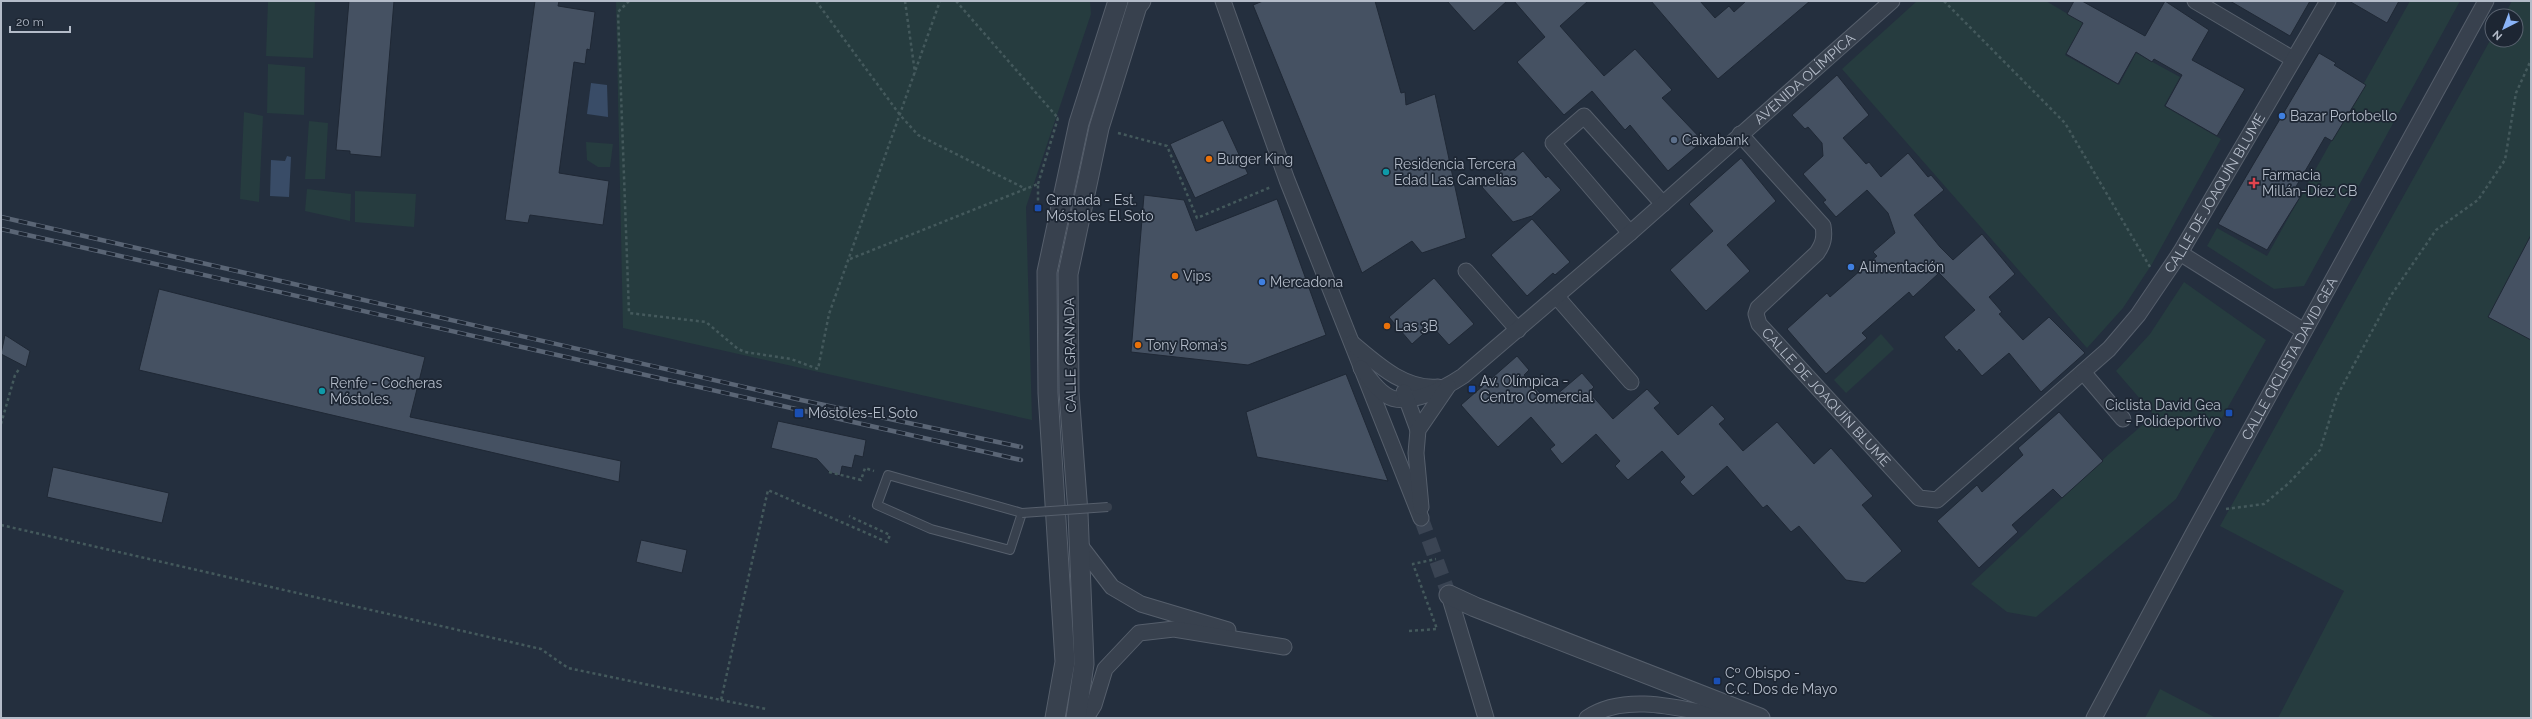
<svg xmlns="http://www.w3.org/2000/svg" width="2532" height="719" viewBox="0 0 2532 719" font-family="Raleway,sans-serif">
<style>
.green{fill:#263c3f}
.water{fill:#394c67}
.building{fill:#455162;stroke:#1f2835}
.lines{fill:none;stroke-linecap:round;stroke-linejoin:round}
.minor-tunnel{stroke:#3a4453;stroke-width:15;stroke-dasharray:15 8;stroke-linecap:butt}
.service-casing{stroke:#565f6c;stroke-width:10}
.minor-casing{stroke:#565f6c;stroke-width:17}
.tertiary-casing{stroke:#565f6c;stroke-width:21}
.path{stroke:#44595c;stroke-width:2.5;stroke-dasharray:3 3;stroke-linecap:butt}
.service{stroke:#38414e;stroke-width:8}
.minor{stroke:#38414e;stroke-width:15}
.tertiary{stroke:#38414e;stroke-width:19}
.rail-casing{stroke:#5a6575;stroke-width:4.5}
.rail{stroke:#1d2633;stroke-width:3;stroke-dasharray:9;stroke-linecap:butt}
.service-bridge-casing{stroke:#565f6c;stroke-width:10;stroke-linecap:butt}
.service-bridge{stroke:#38414e;stroke-width:8}
.shop-dot{fill:#3f7fe0;stroke:#1d2633;stroke-width:1.5}
.service-dot{fill:#5c6f8a;stroke:#1d2633;stroke-width:1.5}
.food-dot{fill:#e8710a;stroke:#1d2633;stroke-width:1.5}
.culture-dot{fill:#0f9aa8;stroke:#1d2633;stroke-width:1.5}
.health-dot{fill:#e0444e;stroke:#1d2633;stroke-width:1.5}
.transit-dot{fill:#1a4fb4;stroke:#1d2633;stroke-width:1.5}
.labels{text-anchor:middle;dominant-baseline:central;stroke-width:3.5;stroke-linejoin:round;paint-order:stroke}
.street-label{font-size:14px;fill:#b4bcc9;stroke:#1d2633}
.poi-label{font-size:14px;fill:#b4bcc9;stroke:#1d2633;text-anchor:start}
</style>
<rect width="100%" height="100%" fill="#242f3e"/>
<g class="green">
<path d="M268 1H315L313 58 266 56Z"/>
<path d="M616 1H1090L1091 14 1026 207 1032 420 623 328Z"/>
<path d="M1917 1H2046L2083 23 2065 55 2119 85 2136 53 2180 77 2164 106 2221 139 2152 264 2123 308 2087 348 1842 69Z"/>
<path d="M2410 1H2460L2304 286 2274 289 2207 246 2217 228 2267 256Z"/>
<path d="M2512 1H2531V718H2278L2344 591 2220 526 2492 37V40H2516V16H2504Z"/>
<path d="M268 64 305 67 304 115 267 113Z"/>
<path d="M244 112 263 116 259 202 240 199Z"/>
<path d="M309 121 328 123 325 179H305Z"/>
<path d="M586 142 613 144 610 167H598L587 160Z"/>
<path d="M307 189 351 194 350 221 305 211Z"/>
<path d="M355 191 416 194 414 227 355 222Z"/>
<path d="M2184 282 2266 340 2176 499 2036 617 2007 612 1971 584 2109 454 2154 415 2116 371 2150 334Z"/>
<path d="M1881 334 1894 349 1846 393 1834 380Z"/>
<path d="M2160 689 2216 718H2145Z"/>
</g>
<g class="water">
<path d="M591 83 607 85 608 117 587 114Z"/>
<path d="M287 156 291 157 289 197 270 196 271 160 285 161Z"/>
</g>
<g class="building">
<path d="M349 1H394L381 157 350 154V151L336 150Z"/>
<path d="M535 1H559L558 6 595 12 590 50 587 49 585 64 574 62 559 173 609 181 603 225 530 215 528 223 505 220Z"/>
<path d="M1263 1H1375L1401 93 1405 92 1406 105 1435 94 1466 238 1422 253 1412 241 1362 273 1253 5Z"/>
<path d="M1447 1H1507L1474 31Z"/>
<path d="M1514 1H1588L1560 26 1604 76 1635 49 1672 90 1662 98 1703 141 1668 171 1630 125 1625 130 1592 91 1564 115 1517 62 1545 37Z"/>
<path d="M1651 1H1700L1715 18 1729 6 1734 12 1746 1H1810L1718 79Z"/>
<path d="M2074 1H2082L2145 36 2165 1 2209 30 2192 60 2245 89 2217 136 2165 106 2182 75 2154 59 2152 62 2136 52 2118 84 2066 54 2083 23 2067 14Z"/>
<path d="M2230 1H2310L2290 36Z"/>
<path d="M2349 1H2399L2387 23Z"/>
<path d="M2319 53 2336 63 2334 65 2366 85 2332 141 2325 137 2294 190 2302 194 2267 250 2218 224Z"/>
<path d="M1837 75 1869 115 1843 138 1866 164 1869 162 1881 177 1908 153 1928 177 1931 175 1944 190 1914 215 1940 247 1953 260 1982 234 2015 274 1989 297 2002 312 1999 314 2023 340 2049 317 2085 353 2041 392 2009 353 1982 376 1959 349 1957 352 1944 337 1975 310 1939 273 1913 297 1909 292 1862 333 1867 338 1826 374 1787 329 1827 293 1830 297 1877 256 1873 252 1895 233 1888 213 1867 190 1836 217 1823 202 1826 200 1803 174 1823 156 1822 143 1808 127 1805 129 1792 115Z"/>
<path d="M1223 120 1248 174 1195 198 1170 144Z"/>
<path d="M1523 151 1546 178 1548 176 1561 190 1532 216 1513 222 1482 187Z"/>
<path d="M1741 158 1776 201 1727 245 1750 271 1706 311 1670 270 1713 231 1689 204Z"/>
<path d="M1144 195 1184 200 1196 231 1277 199 1326 335 1248 365 1131 352Z"/>
<path d="M1532 219 1570 262 1555 275 1553 273 1527 296 1491 255Z"/>
<path d="M2531 235V340L2488 317Z"/>
<path d="M1434 278 1474 324 1449 345 1432 326 1412 344 1389 317Z"/>
<path d="M159 289 425 357 410 417 621 461 619 482 139 370Z"/>
<path d="M5 335 30 351 26 367 1 354Z"/>
<path d="M1517 356 1529 370 1524 375 1548 402 1582 373 1594 387 1589 392 1613 419 1647 389 1660 403 1654 408 1678 435 1712 405 1725 419 1719 424 1743 451 1777 422 1814 464 1831 448 1873 496 1862 505 1902 551 1865 583 1846 580 1799 526 1791 532 1767 505 1763 508 1727 466 1693 496 1680 482 1685 477 1662 451 1628 480 1615 466 1620 461 1596 434 1562 464 1550 449 1555 445 1531 417 1498 447 1461 405Z"/>
<path d="M1346 374 1388 481 1257 457 1246 412Z"/>
<path d="M2059 412 2103 461 2062 498 2053 489 2012 525 2018 532 1979 568 1937 521 1977 485 1982 492 2023 455 2018 448Z"/>
<path d="M778 421 866 440 863 457 855 455 852 468 842 466 840 476 829 472 817 459 771 448Z"/>
<path d="M53 467 169 493 162 523 47 497Z"/>
<path d="M641 540 687 550 682 573 636 562Z"/>
</g>
<g class="lines">
<path class="minor-tunnel" d="M1421 518 1449 595"/>
<defs>
<path id="service" d="M888 475 1022 513 1010 550 931 529 877 505Z"/>
<g id="minor">
<path d="M1223 1 1287 180 1421 518"/>
<path d="M2195 1 2293 59"/>
<path id="s1" d="M1740 134 1823 226C1825 238 1823 244 1817 253L1758 308 1756 314 1759 324 1919 498 1937 500 2109 349 2138 315 2180 253 2328 1"/>
<path d="M1630 233 1553 143 1584 116 1663 204"/>
<path d="M2180 253 2304 331"/>
<path d="M1466 271 1518 330"/>
<path d="M1557 297 1631 382"/>
<path d="M1352 343C1376 363 1404 390 1438 387"/>
<path id="s2" d="M1361 368C1368 376 1376 389 1386 395 1406 409 1445 388 1463 376L1630 233 1892 1"/>
<path d="M2083 372 2123 419"/>
<path d="M1404 392 1418 430"/>
<path d="M1421 507 1416 453 1418 430 1448 386"/>
<path d="M1079 544 1112 587 1141 604 1228 630"/>
<path d="M1449 595 1486 718"/>
<path d="M1086 718 1094 705 1105 669 1139 633 1174 629 1284 647"/>
<path d="M1587 718C1627 691 1685 710 1729 718"/>
<path id="s3" d="M2094 718 2195 530 2486 1"/>
</g>
<g id="tertiary">
<path d="M1449 595 1475 607 1760 718"/>
<path d="M1055 718 1065 662 1048 393 1047 272 1079 123 1118 1"/>
<path d="M1076 718 1084 664 1078 513 1069 392 1068 274 1099 128 1137 6 1141 1"/>
</g>
</defs>
<use href="#service" class="service-casing"/>
<use href="#minor" class="minor-casing"/>
<use href="#tertiary" class="tertiary-casing"/>
<g class="path">
<path d="M629 1 618 12 629 313 706 322 738 349 745 352 791 359 818 369 829 314 940 1"/>
<path d="M816 1 900 115 918 135 1026 189"/>
<path d="M905 1 915 73"/>
<path d="M956 1 1058 118"/>
<path d="M1944 1 2065 123 2150 267"/>
<path d="M1118 133 1167 146 1197 218 1271 187"/>
<path d="M1038 184 1058 118 1060 119"/>
<path d="M850 259 1038 184V203"/>
<path d="M1 424 15 375 20 368"/>
<path d="M829 472 861 480 865 468 874 471"/>
<path d="M2226 509 2264 504 2289 483 2320 450 2337 396 2392 294 2436 230 2478 200 2505 160 2516 93 2531 60"/>
<path d="M1 525 541 649 568 668 721 700 768 490 887 542 890 535 849 516"/>
<path d="M1409 631 1437 629 1413 564 1436 559"/>
<path d="M721 700 766 709"/>
</g>
<use href="#service" class="service"/>
<use href="#minor" class="minor"/>
<use href="#tertiary" class="tertiary"/>
<defs>
<g id="rail">
<path d="M1 217 801 400 1021 447"/>
<path d="M1 229 1021 460"/>
</g>
</defs>
<use href="#rail" class="rail-casing"/>
<use href="#rail" class="rail"/>
<defs>
<path id="service-bridge" d="M1022 513 1108 507"/>
</defs>
<use href="#service-bridge" class="service-bridge-casing"/>
<use href="#service-bridge" class="service-bridge"/>
</g>
<g class="shop-dot">
<circle cx="2282" cy="116" r="4"/>
<circle cx="1851" cy="267" r="4"/>
<circle cx="1262" cy="282" r="4"/>
</g>
<circle class="service-dot" cx="1674" cy="140" r="4"/>
<g class="food-dot">
<circle cx="1209" cy="159" r="4"/>
<circle cx="1175" cy="276" r="4"/>
<circle cx="1387" cy="326" r="4"/>
<circle cx="1138" cy="345" r="4"/>
</g>
<g class="culture-dot">
<circle cx="1386" cy="172" r="4"/>
<circle cx="322" cy="391" r="4"/>
</g>
<path class="health-dot" d="M2252 177h4v4h4v4h-4v4h-4v-4h-4v-4h4z"/>
<g class="transit-dot">
<rect x="1034" y="204" width="8" height="8" rx="2"/>
<rect x="1468" y="385" width="8" height="8" rx="2"/>
<rect x="794" y="408" width="10" height="10" rx="2"/>
<rect x="2225" y="409" width="8" height="8" rx="2"/>
<rect x="1713" y="677" width="8" height="8" rx="2"/>
</g>
<g class="labels">
<g class="street-label">
<text stroke="none"><textPath href="#s2" startOffset="573">AVENIDA OLÍMPICA</textPath></text>
<text stroke="none"><textPath href="#s1" startOffset="922">CALLE DE JOAQUÍN BLUME</textPath></text>
<text transform="translate(1070 355) rotate(-91)">CALLE GRANADA</text>
<text stroke="none"><textPath href="#s3" startOffset="409">CALLE CICLISTA DAVID GEA</textPath></text>
<text stroke="none"><textPath href="#s1" startOffset="349">CALLE DE JOAQUÍN BLUME</textPath></text>
</g>
<g class="poi-label">
<text x="2290" y="116">Bazar Portobello</text>
<text x="1682" y="140">Caixabank</text>
<text x="1217" y="159">Burger King</text>
<text x="1394" y="164">Residencia Tercera<tspan x="1394" dy="16">Edad Las Camelias</tspan></text>
<text x="2262" y="175">Farmacia<tspan x="2262" dy="16">Millán-Díez CB</tspan></text>
<text x="1046" y="200">Granada - Est.<tspan x="1046" dy="16">Móstoles El Soto</tspan></text>
<text x="1859" y="267">Alimentación</text>
<text x="1183" y="276">Vips</text>
<text x="1270" y="282">Mercadona</text>
<text x="1395" y="326">Las 3B</text>
<text x="1146" y="345">Tony Roma's</text>
<text x="1480" y="381">Av. Olímpica -<tspan x="1480" dy="16">Centro Comercial</tspan></text>
<text x="330" y="383">Renfe - Cocheras<tspan x="330" dy="16">Móstoles.</tspan></text>
<text x="2221" y="405" text-anchor="end">Ciclista David Gea<tspan x="2221" dy="16">- Polideportivo</tspan></text>
<text x="808" y="413">Móstoles-El Soto</text>
<text x="1725" y="673">Cº Obispo -<tspan x="1725" dy="16">C.C. Dos de Mayo</tspan></text>
</g>
</g>
<rect width="2532" height="719" fill="none" stroke="#b4bcc9" stroke-width="4"/>
<g transform="translate(2504 28) rotate(222)"><circle r="19" fill="#1d2633" stroke="#59626f"/>
<path d="M0-3L7 15L0 10L-7 15Z" fill="#8ab4f8"/>
<text y="-6" font-size="11" font-weight="bold" text-anchor="middle" fill="#b4bcc9">N</text>
</g>
<path d="M10 26v6h60v-6" fill="none" stroke="#b4bcc9" stroke-width="2"/>
<text x="16" y="26" font-size="12" fill="#b4bcc9" stroke="#1d2633" stroke-width="3" paint-order="stroke">20 m</text>
</svg>
